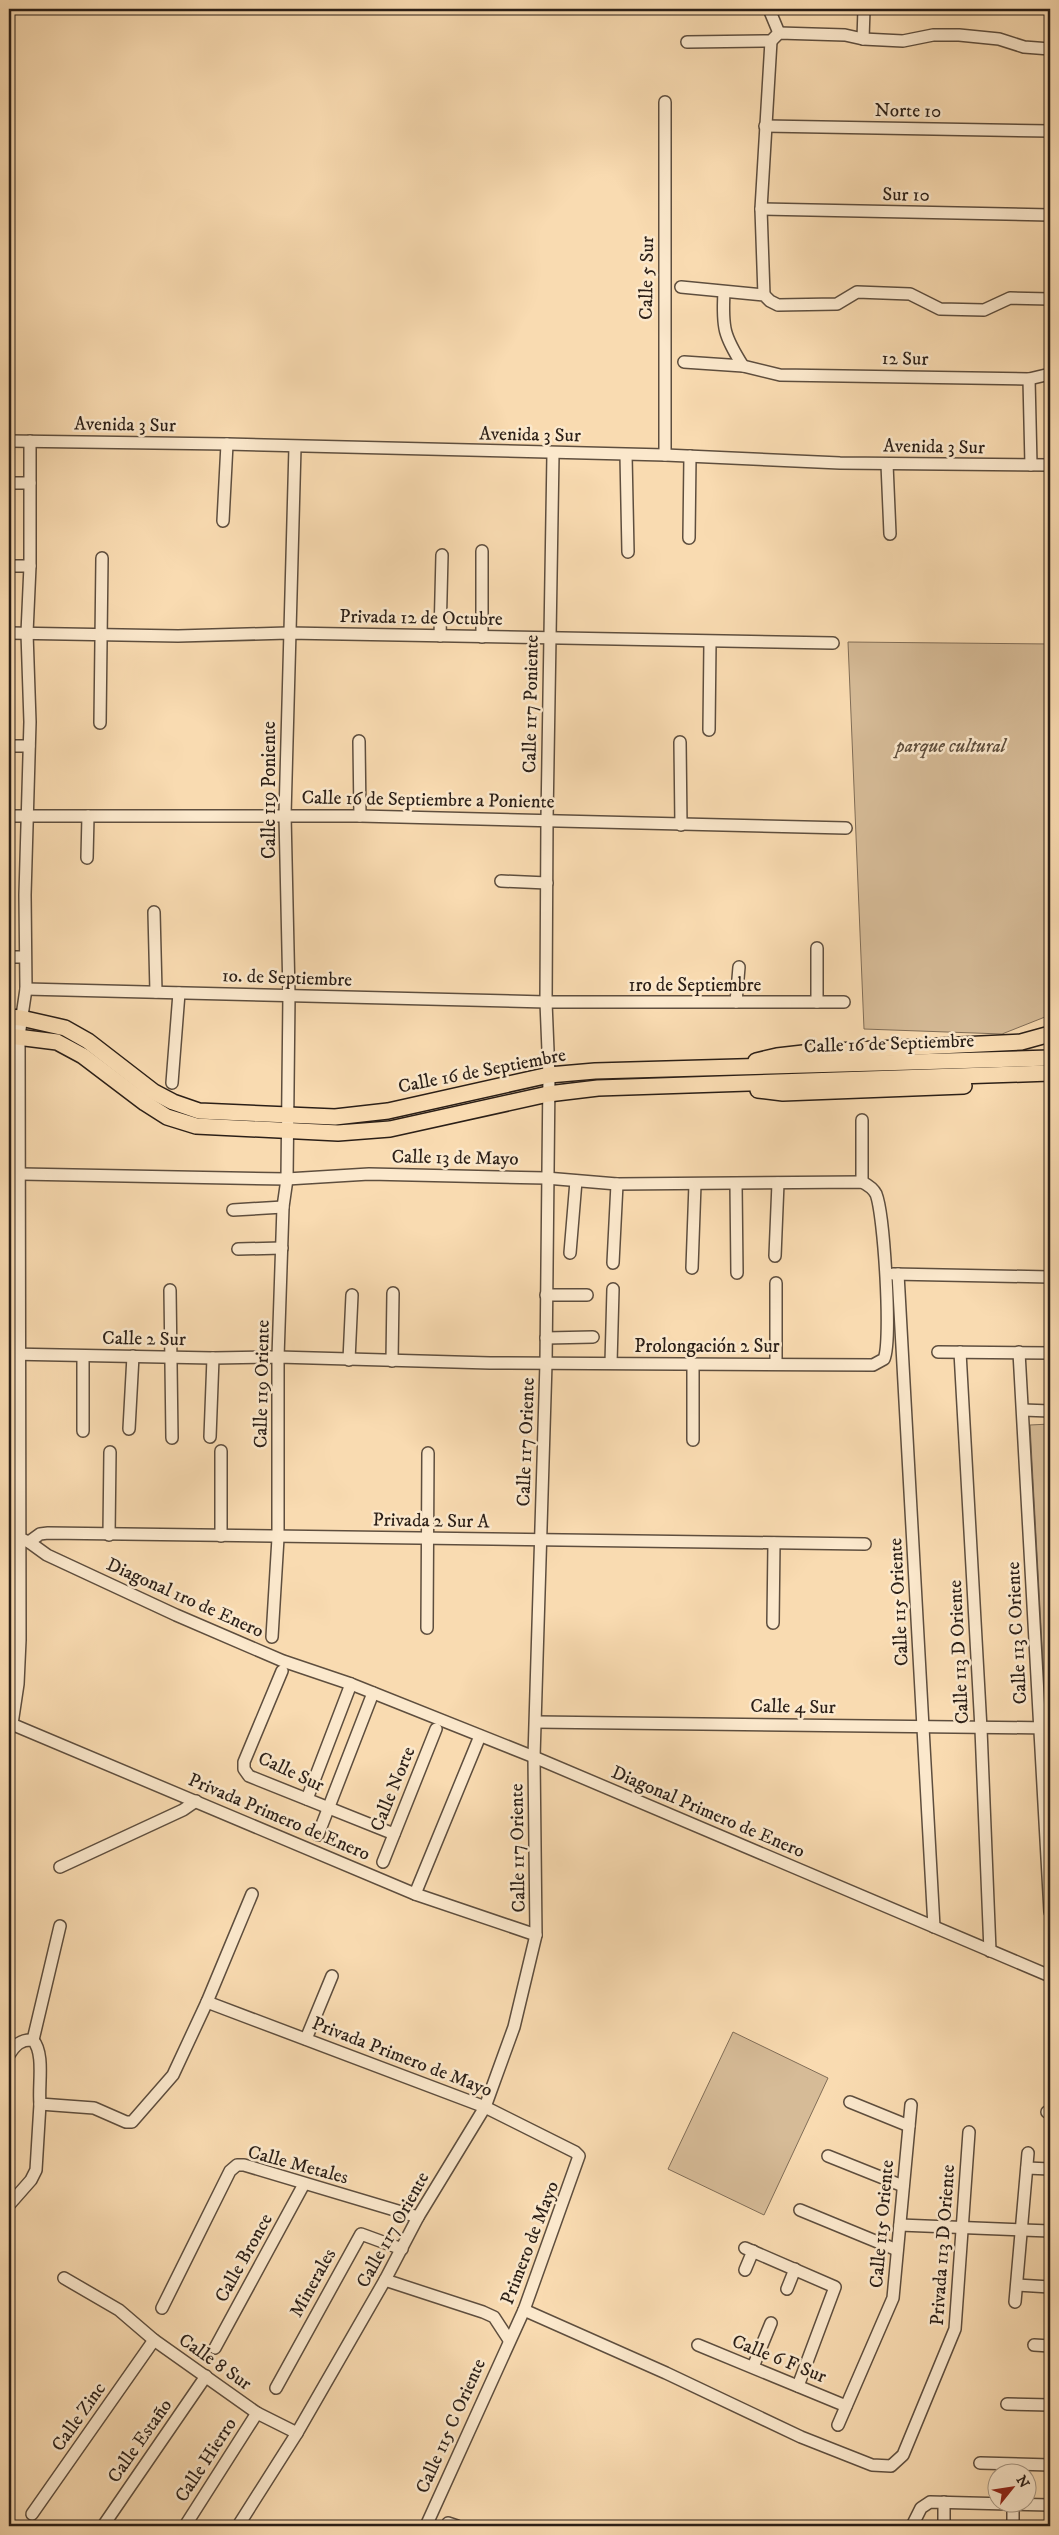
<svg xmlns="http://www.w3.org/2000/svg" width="1059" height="2535" viewBox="0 0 1059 2535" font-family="'IM FELL DW Pica',serif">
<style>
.green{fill:#d6bb97;stroke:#806d57}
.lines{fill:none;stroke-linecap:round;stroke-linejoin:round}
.minor-casing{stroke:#5e4e3e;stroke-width:14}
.major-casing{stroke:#2b1f17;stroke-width:18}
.minor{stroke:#fbe8cc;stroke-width:11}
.major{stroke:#f9dbb1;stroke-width:15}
.labels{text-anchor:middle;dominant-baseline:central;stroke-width:5;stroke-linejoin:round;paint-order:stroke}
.street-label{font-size:19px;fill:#2b1f17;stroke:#fbe8cc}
.park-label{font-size:19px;font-style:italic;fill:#5e4e3d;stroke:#fbe8cc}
</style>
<rect width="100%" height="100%" fill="#f9dbb1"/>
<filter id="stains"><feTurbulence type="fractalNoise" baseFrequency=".004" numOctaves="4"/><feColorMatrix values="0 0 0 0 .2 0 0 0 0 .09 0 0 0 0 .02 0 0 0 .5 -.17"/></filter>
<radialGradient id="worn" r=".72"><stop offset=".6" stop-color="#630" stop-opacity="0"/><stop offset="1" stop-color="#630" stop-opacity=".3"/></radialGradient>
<g class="green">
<path d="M848 642 1050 644V1015L1002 1034 864 1029Z"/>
<path d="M1050 1424V1717L1046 1718 1030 1425Z"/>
<path d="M733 2032 828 2078 764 2215 668 2169Z"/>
</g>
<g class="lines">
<defs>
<g id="minor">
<path d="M769 9 779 33"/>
<path d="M863 39 864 9"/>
<path d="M687 42 771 41 779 33 845 35 863 39 903 41 933 35H959L999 39 1024 47 1050 49"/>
<path d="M765 126 1050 131"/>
<path d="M761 209 1050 215"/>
<path d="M681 287 764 295 770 301 778 305 837 304 857 292 910 294 940 309 984 310 1010 298 1050 299"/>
<path d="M724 292C722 328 724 336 743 366"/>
<path d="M764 295 761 209 771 41"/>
<path d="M684 362 743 366 780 375 1029 379 1050 374"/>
<path d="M1029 379 1031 465"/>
<path d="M9 441 227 444 665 455 840 463 1050 465"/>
<path d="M626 455 628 552"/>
<path d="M665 455V102"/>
<path d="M887 464 890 534"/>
<path d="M9 483H30"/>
<path d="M223 521 227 444"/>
<path d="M689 538 690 456"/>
<path d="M482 551V637"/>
<path d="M9 566H30"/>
<path d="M9 633 178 636 288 633 833 643"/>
<path d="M440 636 442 555"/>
<path d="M100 723 102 558"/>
<path d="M709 730 710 642"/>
<path d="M359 741 360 816"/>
<path d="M680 742 681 825"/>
<path d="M9 746H29"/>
<path d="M9 816H360L846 828"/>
<path d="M87 858 88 816"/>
<path d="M501 881 547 883"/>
<path d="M154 912 156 992"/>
<path d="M817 948V1002"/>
<path d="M9 957H25"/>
<path d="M26 989 546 1002H844"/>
<path d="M736 1002 739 967"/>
<path d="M172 1083 179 993"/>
<path d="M862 1120V1182"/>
<path d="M736 1184 737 1273"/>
<path d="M233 1210 283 1207"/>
<path d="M238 1249 282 1248"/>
<path d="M570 1253 576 1181"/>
<path d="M775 1256 778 1183"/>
<path d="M613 1263 617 1184"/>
<path d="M692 1268 695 1184"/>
<path d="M893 1274 1050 1277"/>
<path d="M898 1274 934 1927"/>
<path d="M170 1290 172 1438"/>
<path d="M546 1295H587"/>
<path d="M546 1338 593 1337"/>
<path d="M938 1352 1050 1353"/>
<path d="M960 1352 981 1729 990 1951"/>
<path d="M1019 1352 1050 1912"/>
<path d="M9 1354 213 1358 278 1357 490 1363 873 1365 884 1359C892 1341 884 1214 876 1194 873 1188 868 1185 862 1182L617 1184 546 1178 369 1174 287 1179 21 1174"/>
<path d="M83 1356V1431"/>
<path d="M349 1360 352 1295"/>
<path d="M392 1361 393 1293"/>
<path d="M611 1363 613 1289"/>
<path d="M776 1363V1283"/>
<path d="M1023 1410 1050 1411"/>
<path d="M129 1429 133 1356"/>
<path d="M210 1437 213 1358"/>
<path d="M693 1440V1364"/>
<path d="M9 1534 29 1542 47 1555 176 1615 283 1661 351 1684 534 1757 1050 1976"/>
<path d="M109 1535 110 1452"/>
<path d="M221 1536V1451"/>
<path d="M29 1542 40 1534 48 1533 865 1544"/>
<path d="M773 1623 774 1543"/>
<path d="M427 1628 428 1453"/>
<path d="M272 1637 278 1538V1357L283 1207 287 1179 289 995 285 815 295 447"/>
<path d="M282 1671 244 1762V1769L249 1776 394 1834"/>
<path d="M536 1722 1050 1728"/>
<path d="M9 1723 415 1894 536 1935"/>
<path d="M12 1724 18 1684 20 1640 19 1036 26 989 25 895 30 722 27 633 30 566V441"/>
<path d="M307 1799 351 1684"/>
<path d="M318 1835 373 1693"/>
<path d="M383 1862 436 1729"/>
<path d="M60 1867 183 1810 196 1801"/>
<path d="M415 1894 480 1736"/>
<path d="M207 2002 485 2107 575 2152 579 2156 524 2310 426 2526"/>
<path d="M306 2039 332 1976"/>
<path d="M33 2040 60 1926"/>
<path d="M9 2055C15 2045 21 2039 33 2040 45 2054 38 2085 40 2104L94 2108 126 2122H132L173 2075 207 2002 252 1894"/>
<path d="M850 2102 909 2126"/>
<path d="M1047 2112H1050"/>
<path d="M828 2156 903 2186"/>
<path d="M1027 2168 1050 2169"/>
<path d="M9 2205 31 2180 36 2170 40 2104"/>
<path d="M800 2210 897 2250"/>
<path d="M900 2225 1050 2231"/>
<path d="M745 2248 835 2287 798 2386"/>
<path d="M745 2270 753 2251"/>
<path d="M64 2278 119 2310 154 2340 257 2413 297 2433"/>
<path d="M385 2280 483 2312 494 2317 509 2340"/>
<path d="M1017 2285 1050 2287"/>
<path d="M787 2289 795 2269"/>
<path d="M1015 2302 1028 2153"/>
<path d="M162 2308 230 2171 237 2165H244L418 2217"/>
<path d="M524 2310 666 2373 801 2437 872 2465 891 2466 903 2455 955 2329 969 2132"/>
<path d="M698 2345 846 2406"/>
<path d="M1034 2345 1050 2346"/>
<path d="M215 2348 304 2184"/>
<path d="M753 2367 771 2323"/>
<path d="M276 2388 361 2234 402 2249"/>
<path d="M1007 2404 1050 2405"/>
<path d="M838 2425 893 2298 911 2105"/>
<path d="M980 2463 1050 2465"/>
<path d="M944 2502V2526"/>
<path d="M32 2514 154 2340"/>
<path d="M448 2523 457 2526"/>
<path d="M103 2526 206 2376"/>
<path d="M185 2526 257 2413"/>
<path d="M238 2526 297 2433 385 2280 418 2217 485 2107 514 2027 536 1935 534 1757 546 1363 549 1075 546 1002 547 819 553 454"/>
<path d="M912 2526 921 2508 930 2502 1050 2505"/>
<path d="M1013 2526V2505"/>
</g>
<g id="major">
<path d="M9 1017 21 1018 65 1028 88 1041 154 1092 173 1102 199 1111 335 1117 388 1111 549 1075 595 1071 1050 1058"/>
<path d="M9 1036 57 1042 83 1056 145 1103 167 1117 196 1126 338 1133 390 1129 548 1094 598 1088 1050 1073"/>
<path d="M756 1061 777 1056 812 1052 1021 1042 1050 1034"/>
<path d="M758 1090 783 1093 964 1086"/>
</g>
</defs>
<use href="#minor" class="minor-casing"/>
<use href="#major" class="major-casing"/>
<use href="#minor" class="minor"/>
<use href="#major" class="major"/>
</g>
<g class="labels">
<g class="street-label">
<text transform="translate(908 111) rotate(1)">Norte 10</text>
<text transform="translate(906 195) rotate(1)">Sur 10</text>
<text transform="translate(647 278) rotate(-89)">Calle 5 Sur</text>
<text transform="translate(905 359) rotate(1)">12 Sur</text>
<text transform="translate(125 425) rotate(1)">Avenida 3 Sur</text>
<text transform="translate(530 435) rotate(1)">Avenida 3 Sur</text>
<text transform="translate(934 447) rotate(1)">Avenida 3 Sur</text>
<text transform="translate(421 618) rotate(1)">Privada 12 de Octubre</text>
<text transform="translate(531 704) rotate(-89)">Calle 117 Poniente</text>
<text transform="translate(269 790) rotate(-90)">Calle 119 Poniente</text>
<text transform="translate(428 800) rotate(1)">Calle 16 de Septiembre a Poniente</text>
<text transform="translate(287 978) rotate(2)">1o. de Septiembre</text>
<text x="695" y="985">1ro de Septiembre</text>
<text transform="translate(889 1044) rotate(-2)">Calle 16 de Septiembre</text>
<text transform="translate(482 1071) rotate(-11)">Calle 16 de Septiembre</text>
<text transform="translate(455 1158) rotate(1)">Calle 13 de Mayo</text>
<text transform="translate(144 1339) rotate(1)">Calle 2 Sur</text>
<text x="707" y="1346">Prolongación 2 Sur</text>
<text transform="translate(262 1384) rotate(-89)">Calle 119 Oriente</text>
<text transform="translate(526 1442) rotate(-88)">Calle 117 Oriente</text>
<text transform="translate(431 1521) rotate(1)">Privada 2 Sur A</text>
<text transform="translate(185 1598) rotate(24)">Diagonal 1ro de Enero</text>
<text transform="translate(899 1602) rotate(-93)">Calle 115 Oriente</text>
<text transform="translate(1017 1633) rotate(-93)">Calle 113 C Oriente</text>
<text transform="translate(959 1652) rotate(-93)">Calle 113 D Oriente</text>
<text transform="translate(793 1707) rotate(1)">Calle 4 Sur</text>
<text transform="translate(291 1772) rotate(25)">Calle Sur</text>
<text transform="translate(393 1789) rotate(-68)">Calle Norte</text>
<text transform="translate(708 1812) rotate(23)">Diagonal Primero de Enero</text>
<text transform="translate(279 1817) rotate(23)">Privada Primero de Enero</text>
<text transform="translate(518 1848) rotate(-91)">Calle 117 Oriente</text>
<text transform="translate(402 2057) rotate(21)">Privada Primero de Mayo</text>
<text transform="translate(298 2165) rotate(15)">Calle Metales</text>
<text transform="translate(882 2224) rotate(-85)">Calle 115 Oriente</text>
<text transform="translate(393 2230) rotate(-61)">Calle 117 Oriente</text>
<text transform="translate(530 2243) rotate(-69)">Primero de Mayo</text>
<text transform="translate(943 2245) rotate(-86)">Privada 113 D Oriente</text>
<text transform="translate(244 2258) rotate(-61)">Calle Bronce</text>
<text transform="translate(313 2283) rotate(-61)">Minerales</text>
<text transform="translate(779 2359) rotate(22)">Calle 6 F Sur</text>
<text transform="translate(215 2362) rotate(35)">Calle 8 Sur</text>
<text transform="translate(79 2417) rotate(-55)">Calle Zinc</text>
<text transform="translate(451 2426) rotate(-66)">Calle 115 C Oriente</text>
<text transform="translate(140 2441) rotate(-55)">Calle Estaño</text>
<text transform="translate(206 2460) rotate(-57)">Calle Hierro</text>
</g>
<g class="park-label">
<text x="951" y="746">parque cultural</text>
</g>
</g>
<rect width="1059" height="2535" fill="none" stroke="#f9dbb1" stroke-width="30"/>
<rect x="10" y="10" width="1039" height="2515" fill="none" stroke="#2b1f17" stroke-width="2.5"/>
<rect x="15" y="15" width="1029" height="2505" fill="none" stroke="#2b1f17"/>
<g transform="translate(1012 2488) rotate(60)"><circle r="24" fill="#fbe8cc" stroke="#a89884"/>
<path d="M0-4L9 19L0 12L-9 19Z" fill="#8f2418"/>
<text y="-8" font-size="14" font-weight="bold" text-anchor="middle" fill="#2b1f17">N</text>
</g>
<rect width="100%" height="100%" filter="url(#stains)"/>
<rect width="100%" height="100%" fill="url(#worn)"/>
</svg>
